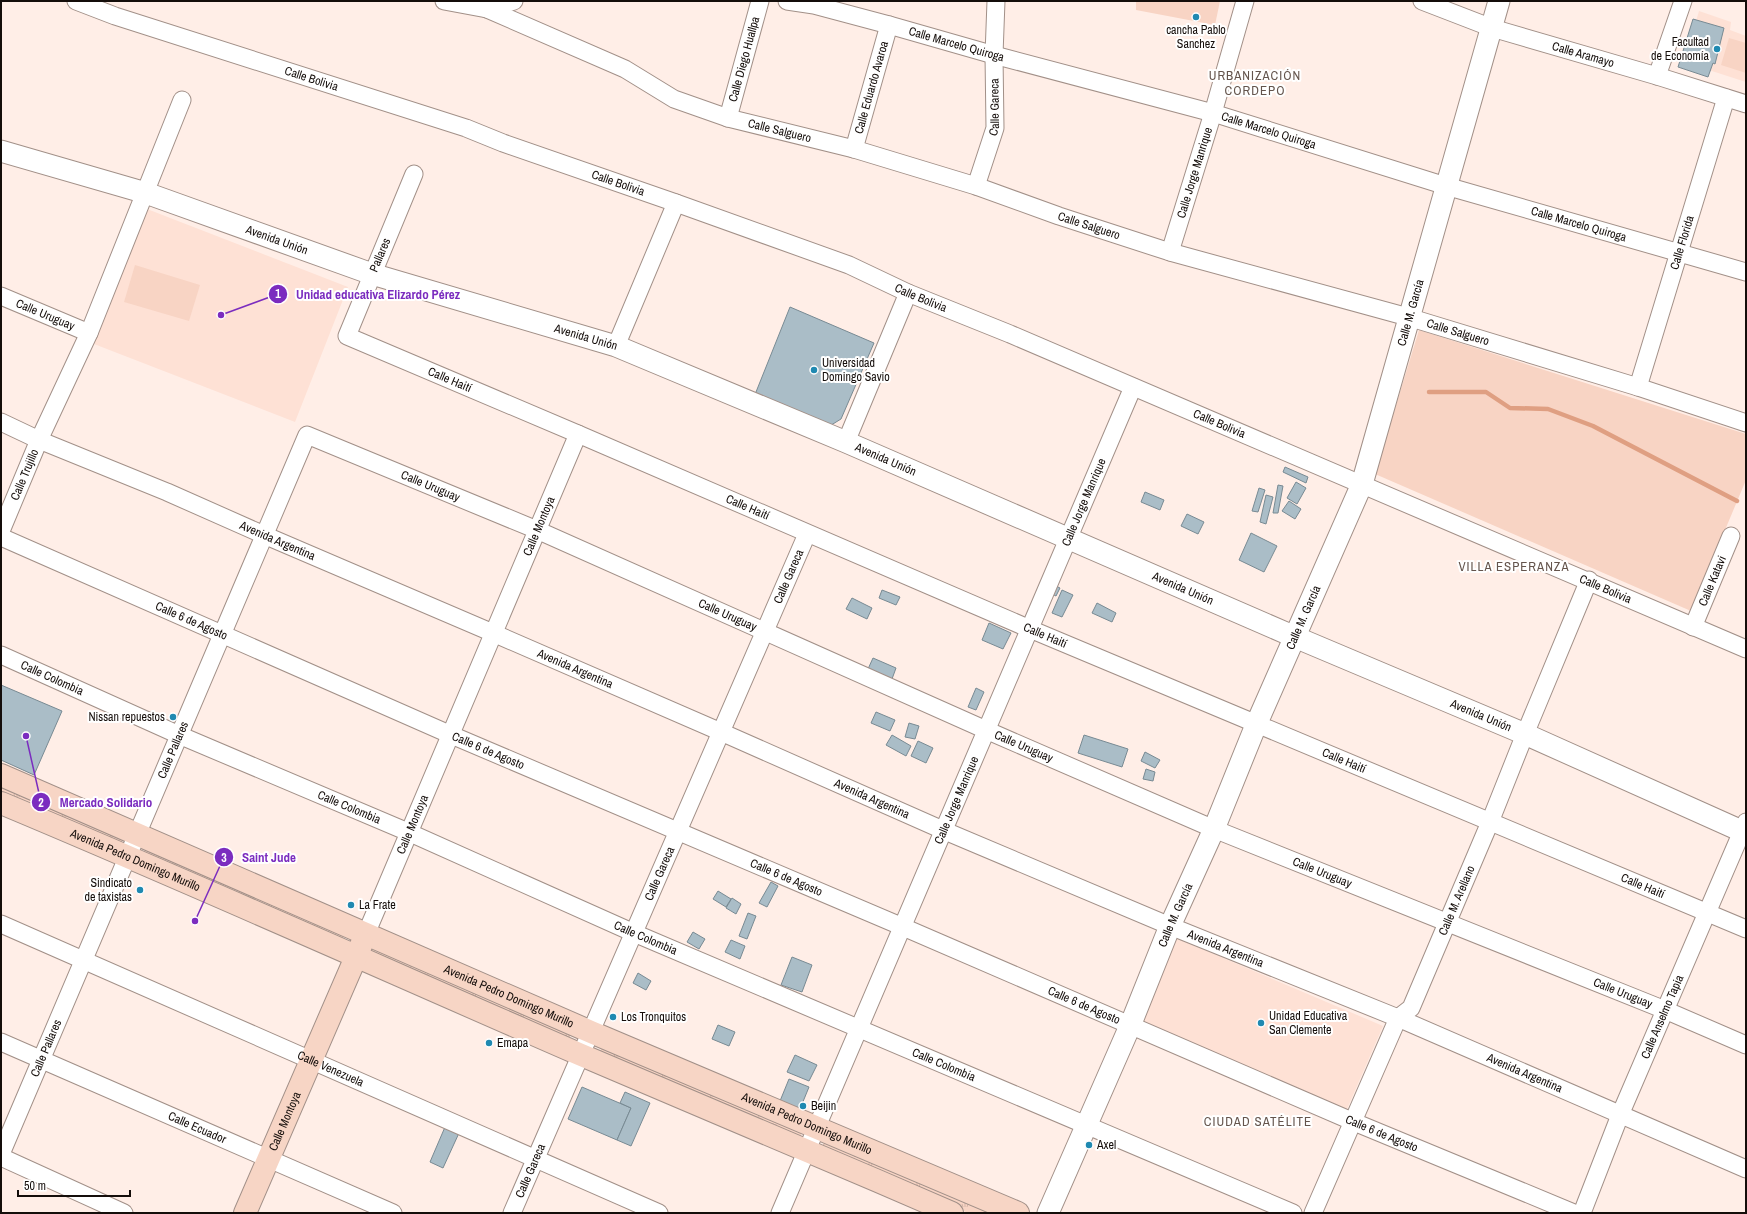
<svg xmlns="http://www.w3.org/2000/svg" width="1747" height="1214" viewBox="0 0 1747 1214" font-family="'Archivo Narrow',sans-serif">
<style>
.built{fill:#fee1d5}
.park{fill:url(#park-tufts)}
.pitch{fill:#f8d4c4}
.lines{fill:none;stroke-linecap:round;stroke-linejoin:round}
.stream{stroke:#df9f82;stroke-width:4.5}
.building{fill:#aabdc7;stroke:#788a93}
.minor-casing{stroke:#a29088;stroke-width:19}
.tertiary-casing{stroke:#a29088;stroke-width:23}
.secondary-casing{stroke:#a29088;stroke-width:24}
.minor{stroke:#fff;stroke-width:17}
.tertiary{stroke:#fff;stroke-width:21}
.secondary{stroke:#f7d5c5;stroke-width:22}
.poi-dot{fill:#1f89b1;stroke:#fff;stroke-width:1.5}
.labels{text-anchor:middle;dominant-baseline:central;stroke-width:4;stroke-linejoin:round;paint-order:stroke}
.poi-label{font-size:12px;fill:#140d0a;stroke:#fff;text-anchor:start}
.street-label{font-size:12px;fill:#140d0a;stroke:#fff}
.neighbourhood-label{font-size:13px;letter-spacing:1px;fill:#64544c;stroke:#fff}
.leader{fill:none;stroke:#7b2cbf;stroke-width:1.5}
.callout-dot{fill:#7b2cbf;stroke:#fff;stroke-width:1.5}
.mark-label{font-size:12px;text-anchor:middle;font-weight:bold;fill:#fff}
.callout-label{font-size:13px;text-anchor:middle;font-weight:bold;fill:#7b2cbf;stroke:#fff;stroke-width:4;stroke-linejoin:round;paint-order:stroke}
</style>
<defs>
<pattern id="park-tufts" width="24" height="20" patternUnits="userSpaceOnUse"><rect width="24" height="20" fill="#f8d4c4"/><path d="M3 7l-1-3M5 7V3M7 7l1-3M15 17l-1-3M17 17v-4M19 17l1-3" fill="none" stroke="#d4b5a7"/></pattern>
</defs>
<rect width="100%" height="100%" fill="#ffeee7"/>
<g class="built">
<path d="M1699 11 1731 22 1730 30 1746 36V82L1684 62Z"/>
<path d="M147 209 348 287 295 422 94 344Z"/>
<path d="M1176 938 1383 1026 1347 1109 1140 1021Z"/>
</g>
<g class="park">
<path d="M1 781 125 835 120 846 1 794Z"/>
<path d="M147 845 346 932 341 943 142 856Z"/>
<path d="M373 944 572 1031 568 1042 368 955Z"/>
<path d="M603 1044 803 1129 799 1140 598 1056Z"/>
<path d="M826 1138 998 1213H968L821 1149Z"/>
</g>
<g class="pitch">
<path d="M1136 1H1220L1215 25 1136 10Z"/>
<path d="M1729 38 1746 43V73L1721 65Z"/>
<path d="M135 265 200 285 189 321 124 302Z"/>
<path d="M1419 330 1746 434V480L1691 611 1375 474Z"/>
</g>
<g class="lines">
<path class="stream" d="M1429 392H1486L1510 408 1548 409 1593 426 1737 501"/>
</g>
<g class="building">
<path d="M1693 19 1724 28 1715 64 1713 63 1708 77 1678 67Z"/>
<path d="M790 307 874 343 841 419 828 427 754 397Z"/>
<path d="M1285 467 1308 477 1306 483 1283 472Z"/>
<path d="M1296 482 1306 488 1297 504 1287 498Z"/>
<path d="M1278 485 1283 486 1278 513H1273Z"/>
<path d="M1259 488 1265 490 1258 512 1252 511Z"/>
<path d="M1145 492 1164 500 1160 510 1141 502Z"/>
<path d="M1266 495 1273 497 1266 524 1260 522Z"/>
<path d="M1289 501 1301 509 1295 519 1282 511Z"/>
<path d="M1187 514 1204 522 1198 534 1181 526Z"/>
<path d="M1251 533 1277 546 1264 572 1239 560Z"/>
<path d="M1052 584 1060 588 1056 596 1048 592Z"/>
<path d="M882 590 900 597 896 605 879 598Z"/>
<path d="M1062 590 1073 595 1062 617 1052 613Z"/>
<path d="M852 598 872 608 867 619 846 609Z"/>
<path d="M1097 603 1116 613 1112 622 1092 613Z"/>
<path d="M989 623 1011 633 1003 649 982 640Z"/>
<path d="M873 658 896 668 892 679 868 669Z"/>
<path d="M1 685 62 711 34 775 1 760Z"/>
<path d="M976 688 984 692 976 710 968 707Z"/>
<path d="M876 712 895 720 890 731 871 723Z"/>
<path d="M909 723 919 726 915 739 905 737Z"/>
<path d="M892 735 911 746 906 756 886 745Z"/>
<path d="M1084 735 1128 749 1122 767 1078 753Z"/>
<path d="M918 741 933 748 926 763 911 756Z"/>
<path d="M1145 752 1160 760 1155 768 1141 761Z"/>
<path d="M1146 769 1155 772 1153 781 1143 779Z"/>
<path d="M771 882 778 886 767 907 759 903Z"/>
<path d="M718 891 731 899 726 907 713 899Z"/>
<path d="M732 898 741 904 736 914 726 908Z"/>
<path d="M748 913 756 916 747 939 739 936Z"/>
<path d="M693 932 705 939 699 949 687 942Z"/>
<path d="M731 940 745 946 740 959 725 952Z"/>
<path d="M792 957 812 965 802 992 781 985Z"/>
<path d="M638 973 651 981 646 990 633 983Z"/>
<path d="M718 1025 735 1032 729 1046 712 1039Z"/>
<path d="M795 1055 817 1065 809 1081 787 1072Z"/>
<path d="M789 1079 809 1087 800 1109 780 1101Z"/>
<path d="M582 1087 631 1108 617 1140 568 1119Z"/>
<path d="M625 1092 650 1103 631 1146 617 1140 631 1108 620 1103Z"/>
<path d="M445 1127 459 1133 443 1168 430 1162Z"/>
</g>
<g class="lines">
<defs>
<g id="minor">
<path id="s1" d="M76 1 115 16 466 128 503 143 676 203 849 265 908 293 1010 334 1746 649"/>
<path id="s2" d="M444 1 487 9 625 69 674 99 728 118 854 149 976 186 1059 216 1170 252 1408 317 1638 387 1746 423"/>
<path id="s3" d="M787 1 814 5 889 25 994 55 1213 113 1446 186 1746 272"/>
<path id="s4" d="M1422 1 1492 28 1657 76 1746 104"/>
<path d="M487 9 514 1"/>
<path d="M1657 76 1683 1"/>
<path id="s5" d="M728 118 760 1"/>
<path id="s6" d="M854 149 889 25"/>
<path id="s7" d="M414 174 347 336 578 434 1030 629 1746 929"/>
<path id="s8" d="M976 186 995 128 994 55 996 1"/>
<path id="s9" d="M1170 252 1213 113 1245 1"/>
<path id="s10" d="M1 296 89 333"/>
<path d="M616 346 676 203"/>
<path id="s11" d="M1638 387 1726 98"/>
<path id="s12" d="M1 422 39 440 167 492 264 535 493 633 721 732 945 831 1170 926 1398 1018 1746 1169"/>
<path d="M846 442 908 293"/>
<path id="s13" d="M1 531 39 440 89 333 182 100"/>
<path id="s14" d="M1 537 449 734 903 927 1354 1122 1574 1213"/>
<path id="s15" d="M1693 627 1731 536"/>
<path id="s16" d="M1 655 179 735 408 832 634 933 1293 1213"/>
<path id="s17" d="M1 924 659 1213"/>
<path id="s18" d="M366 934 578 434"/>
<path id="s19" d="M1 1042 393 1213"/>
<path id="s20" d="M1 1154 307 435 537 530 986 730 1214 829 1665 1010 1746 1045"/>
<path d="M1 1157 124 1213"/>
<path id="s21" d="M512 1213 807 534"/>
<path id="s22" d="M780 1213 1133 387"/>
<path id="s23" d="M1313 1213 1398 1018 1411 1008 1490 822 1525 734 1589 580"/>
<path id="s24" d="M1582 1213 1620 1115 1746 822"/>
</g>
<g id="tertiary">
<path id="s25" d="M1 151 146 193 372 274 616 346 846 442 1295 637 1525 734 1746 833"/>
<path id="s26" d="M1048 1213 1130 1026 1170 926 1214 829 1256 725 1362 484 1499 1"/>
</g>
<g id="secondary">
<path id="s27" d="M1 775 591 1032 1018 1213"/>
<path id="s28" d="M1 803C195 884 386 970 579 1054 703 1107 828 1159 952 1213"/>
<path id="s29" d="M245 1213 362 943"/>
</g>
</defs>
<use href="#minor" class="minor-casing"/>
<use href="#tertiary" class="tertiary-casing"/>
<use href="#secondary" class="secondary-casing"/>
<use href="#minor" class="minor"/>
<use href="#tertiary" class="tertiary"/>
<use href="#secondary" class="secondary"/>
</g>
<g class="poi-dot">
<circle cx="1196" cy="17" r="4"/>
<circle cx="1717" cy="49" r="4"/>
<circle cx="814" cy="370" r="4"/>
<circle cx="173" cy="717" r="4"/>
<circle cx="140" cy="890" r="4"/>
<circle cx="351" cy="905" r="4"/>
<circle cx="613" cy="1017" r="4"/>
<circle cx="1261" cy="1023" r="4"/>
<circle cx="489" cy="1043" r="4"/>
<circle cx="803" cy="1106" r="4"/>
<circle cx="1089" cy="1145" r="4"/>
</g>
<g class="labels">
<g class="poi-label">
<text x="1196" y="30" text-anchor="middle">cancha Pablo<tspan x="1196" dy="14">Sanchez</tspan></text>
<text x="1709" y="42" text-anchor="end">Facultad<tspan x="1709" dy="14">de Economía</tspan></text>
<text x="822" y="363">Universidad<tspan x="822" dy="14">Domingo Savio</tspan></text>
<text x="165" y="717" text-anchor="end">Nissan repuestos</text>
<text x="132" y="883" text-anchor="end">Sindicato<tspan x="132" dy="14">de taxistas</tspan></text>
<text x="359" y="905">La Frate</text>
<text x="1269" y="1016">Unidad Educativa<tspan x="1269" dy="14">San Clemente</tspan></text>
<text x="621" y="1017">Los Tronquitos</text>
<text x="497" y="1043">Emapa</text>
<text x="811" y="1106">Beijin</text>
<text x="1097" y="1145">Axel</text>
</g>
<g class="street-label">
<text stroke="none"><textPath href="#s3" startOffset="175">Calle Marcelo Quiroga</textPath></text>
<text stroke="none"><textPath href="#s4" startOffset="170">Calle Aramayo</textPath></text>
<text stroke="none"><textPath href="#s5" startOffset="61">Calle Diego Huallpa</textPath></text>
<text stroke="none"><textPath href="#s1" startOffset="248">Calle Bolivia</textPath></text>
<text stroke="none"><textPath href="#s6" startOffset="64">Calle Eduardo Avaroa</textPath></text>
<text stroke="none"><textPath href="#s8" startOffset="82">Calle Gareca</textPath></text>
<text stroke="none"><textPath href="#s3" startOffset="499">Calle Marcelo Quiroga</textPath></text>
<text stroke="none"><textPath href="#s2" startOffset="362">Calle Salguero</textPath></text>
<text stroke="none"><textPath href="#s9" startOffset="83">Calle Jorge Manrique</textPath></text>
<text stroke="none"><textPath href="#s1" startOffset="572">Calle Bolivia</textPath></text>
<text stroke="none"><textPath href="#s3" startOffset="823">Calle Marcelo Quiroga</textPath></text>
<text stroke="none"><textPath href="#s2" startOffset="686">Calle Salguero</textPath></text>
<text stroke="none"><textPath href="#s25" startOffset="290">Avenida Unión</textPath></text>
<text stroke="none"><textPath href="#s11" startOffset="151">Calle Florida</textPath></text>
<text transform="translate(380 255) rotate(-67)">Pallares</text>
<text stroke="none"><textPath href="#s1" startOffset="896">Calle Bolivia</textPath></text>
<text stroke="none"><textPath href="#s26" startOffset="972">Calle M. García</textPath></text>
<text stroke="none"><textPath href="#s10" startOffset="48">Calle Uruguay</textPath></text>
<text stroke="none"><textPath href="#s2" startOffset="1070">Calle Salguero</textPath></text>
<text stroke="none"><textPath href="#s25" startOffset="614">Avenida Unión</textPath></text>
<text stroke="none"><textPath href="#s7" startOffset="287">Calle Haití</textPath></text>
<text stroke="none"><textPath href="#s1" startOffset="1220">Calle Bolivia</textPath></text>
<text stroke="none"><textPath href="#s25" startOffset="938">Avenida Unión</textPath></text>
<text stroke="none"><textPath href="#s13" startOffset="61">Calle Trujillo</textPath></text>
<text stroke="none"><textPath href="#s20" startOffset="915">Calle Uruguay</textPath></text>
<text stroke="none"><textPath href="#s22" startOffset="773">Calle Jorge Manrique</textPath></text>
<text stroke="none"><textPath href="#s7" startOffset="611">Calle Haití</textPath></text>
<text stroke="none"><textPath href="#s18" startOffset="443">Calle Montoya</textPath></text>
<text stroke="none"><textPath href="#s12" startOffset="301">Avenida Argentina</textPath></text>
<text stroke="none"><textPath href="#s21" startOffset="694">Calle Gareca</textPath></text>
<text stroke="none"><textPath href="#s15" startOffset="50">Calle Katavi</textPath></text>
<text stroke="none"><textPath href="#s1" startOffset="1640">Calle Bolivia</textPath></text>
<text stroke="none"><textPath href="#s25" startOffset="1262">Avenida Unión</textPath></text>
<text stroke="none"><textPath href="#s20" startOffset="1239">Calle Uruguay</textPath></text>
<text stroke="none"><textPath href="#s26" startOffset="648">Calle M. García</textPath></text>
<text stroke="none"><textPath href="#s14" startOffset="208">Calle 6 de Agosto</textPath></text>
<text stroke="none"><textPath href="#s7" startOffset="935">Calle Haití</textPath></text>
<text stroke="none"><textPath href="#s12" startOffset="625">Avenida Argentina</textPath></text>
<text stroke="none"><textPath href="#s16" startOffset="56">Calle Colombia</textPath></text>
<text stroke="none"><textPath href="#s25" startOffset="1586">Avenida Unión</textPath></text>
<text stroke="none"><textPath href="#s20" startOffset="1563">Calle Uruguay</textPath></text>
<text stroke="none"><textPath href="#s20" startOffset="439">Calle Pallares</textPath></text>
<text stroke="none"><textPath href="#s14" startOffset="532">Calle 6 de Agosto</textPath></text>
<text stroke="none"><textPath href="#s7" startOffset="1259">Calle Haití</textPath></text>
<text stroke="none"><textPath href="#s12" startOffset="949">Avenida Argentina</textPath></text>
<text stroke="none"><textPath href="#s22" startOffset="449">Calle Jorge Manrique</textPath></text>
<text stroke="none"><textPath href="#s16" startOffset="380">Calle Colombia</textPath></text>
<text stroke="none"><textPath href="#s18" startOffset="119">Calle Montoya</textPath></text>
<text stroke="none"><textPath href="#s28" startOffset="146">Avenida Pedro Domingo Murillo</textPath></text>
<text stroke="none"><textPath href="#s20" startOffset="1887">Calle Uruguay</textPath></text>
<text stroke="none"><textPath href="#s21" startOffset="370">Calle Gareca</textPath></text>
<text stroke="none"><textPath href="#s14" startOffset="856">Calle 6 de Agosto</textPath></text>
<text stroke="none"><textPath href="#s7" startOffset="1583">Calle Haití</textPath></text>
<text stroke="none"><textPath href="#s23" startOffset="346">Calle M. Arellano</textPath></text>
<text stroke="none"><textPath href="#s26" startOffset="324">Calle M. García</textPath></text>
<text stroke="none"><textPath href="#s16" startOffset="704">Calle Colombia</textPath></text>
<text stroke="none"><textPath href="#s12" startOffset="1333">Avenida Argentina</textPath></text>
<text stroke="none"><textPath href="#s20" startOffset="2211">Calle Uruguay</textPath></text>
<text stroke="none"><textPath href="#s27" startOffset="554">Avenida Pedro Domingo Murillo</textPath></text>
<text stroke="none"><textPath href="#s14" startOffset="1180">Calle 6 de Agosto</textPath></text>
<text stroke="none"><textPath href="#s24" startOffset="212">Calle Anselmo Tapia</textPath></text>
<text stroke="none"><textPath href="#s20" startOffset="115">Calle Pallares</textPath></text>
<text stroke="none"><textPath href="#s16" startOffset="1028">Calle Colombia</textPath></text>
<text stroke="none"><textPath href="#s17" startOffset="360">Calle Venezuela</textPath></text>
<text stroke="none"><textPath href="#s12" startOffset="1657">Avenida Argentina</textPath></text>
<text stroke="none"><textPath href="#s29" startOffset="100">Calle Montoya</textPath></text>
<text stroke="none"><textPath href="#s27" startOffset="878">Avenida Pedro Domingo Murillo</textPath></text>
<text stroke="none"><textPath href="#s19" startOffset="214">Calle Ecuador</textPath></text>
<text stroke="none"><textPath href="#s14" startOffset="1504">Calle 6 de Agosto</textPath></text>
<text stroke="none"><textPath href="#s21" startOffset="46">Calle Gareca</textPath></text>
</g>
<g class="neighbourhood-label">
<text x="1255" y="75">URBANIZACIÓN<tspan x="1255" dy="15">CORDEPO</tspan></text>
<text x="1514" y="566">VILLA ESPERANZA</text>
<text x="1258" y="1121">CIUDAD SATÉLITE</text>
</g>
</g>
<path class="leader" d="M221 315L278 294M26 736L41 802M195 921L224 857"/>
<g class="callout-dot">
<circle cx="221" cy="315" r="4"/>
<circle cx="26" cy="736" r="4"/>
<circle cx="195" cy="921" r="4"/>
<circle cx="278" cy="294" r="10"/>
<circle cx="41" cy="802" r="10"/>
<circle cx="224" cy="857" r="10"/>
</g>
<g class="mark-label">
<text x="278" y="298">1</text>
<text x="41" y="807">2</text>
<text x="224" y="862">3</text>
</g>
<g class="callout-label">
<text x="378" y="299">Unidad educativa Elizardo Pérez</text>
<text x="106" y="807">Mercado Solidario</text>
<text x="269" y="862">Saint Jude</text>
</g>
<rect width="1747" height="1214" fill="none" stroke="#140d0a" stroke-width="4"/>
<path d="M18 1190v6h112v-6" fill="none" stroke="#140d0a" stroke-width="2"/>
<text x="24" y="1190" font-size="12" fill="#140d0a" stroke="#ffffff" stroke-width="3" paint-order="stroke">50 m</text>
</svg>
